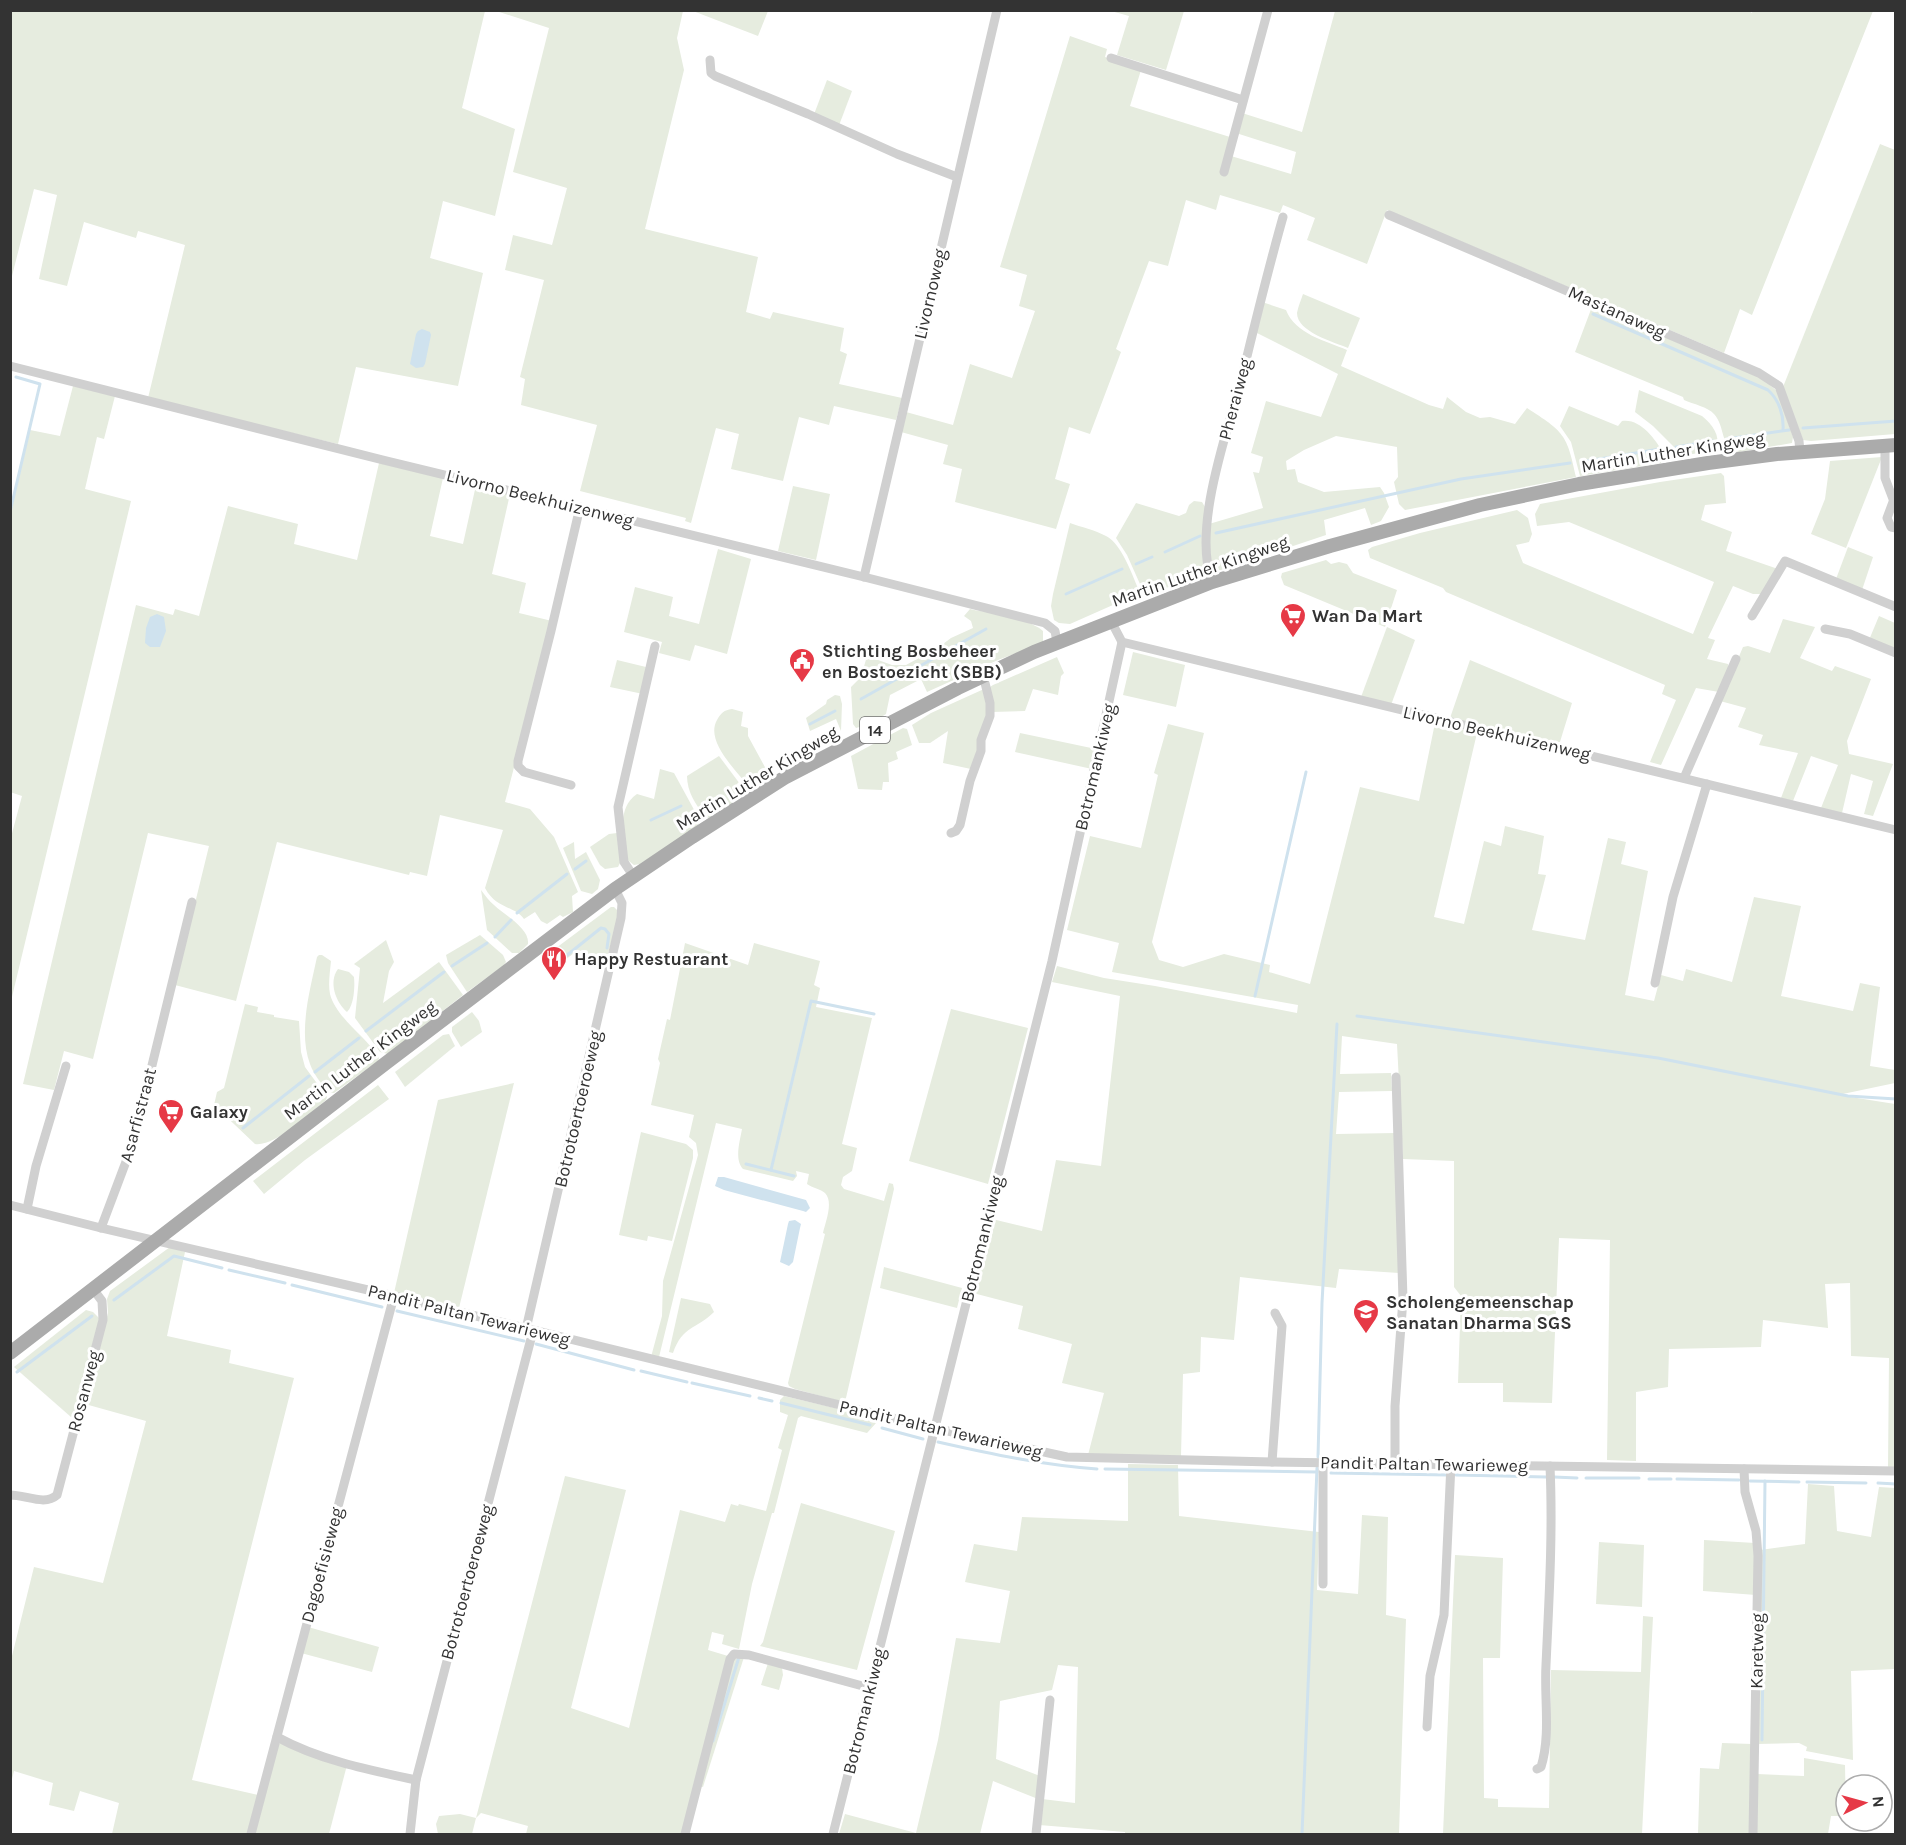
<svg xmlns="http://www.w3.org/2000/svg" width="1906" height="1845" viewBox="0 0 1906 1845" font-family="Karla,sans-serif">
<style>
.green{fill:#e6ecdf}
.water{fill:#cfe2ee}
.lines{fill:none;stroke-linecap:round;stroke-linejoin:round}
.stream{stroke:#cfe2ee;stroke-width:3}
.street{stroke:#d0d0d0;stroke-width:9}
.primary{stroke:#ababab;stroke-width:14}
.labels{text-anchor:middle;dominant-baseline:central;stroke-width:6;stroke-linejoin:round;paint-order:stroke}
.shield{fill:#fff;stroke:#707070;stroke-width:1.5}
.shield-label{font-size:16px;font-weight:bold;fill:#333}
.street-label{font-size:18px;fill:#333;stroke:#fff}
.poi-label{font-size:18px;font-weight:bold;fill:#333;stroke:#fff;text-anchor:start}
</style>
<rect width="100%" height="100%" fill="#fff"/>
<g class="green">
<path d="M1747 10 1752 13 1753 10 1873 11 1752 315 1740 309 1724 353 1387 210 1367 264 1307 240 1315 218 1283 205 1280 213 1220 195 1216 210 1186 200 1168 266 1149 261 1116 349 1121 352 1090 434 1069 427 1055 479 1070 484 1056 529 955 502 962 469 943 464 948 445 901 432 906 412 953 425 970 364 1012 378 1035 311 1019 306 1027 275 1000 267 1070 36 1107 49 1105 57 1141 70 1130 106 1230 137 1231 156 1291 174 1296 152 1236 133 1242 113 1302 132 1335 11Z"/>
<path d="M10 11H485L462 108 515 129 495 216 443 201 430 258 483 273 458 386 356 367 338 444 148 398 185 245 138 231 136 238 84 222 67 286 39 279 57 195 34 189 11 280Z"/>
<path d="M496 11H683L677 38 684 70 645 229 758 257 746 312 770 319 773 312 844 328 840 351 847 354 839 384 902 398 896 420 834 406 829 425 799 417 783 481 731 469 739 434 716 428 691 523 685 521 686 518 580 491 597 425 521 405 525 379 520 377 544 280 505 270 513 235 552 245 567 188 513 172 549 28Z"/>
<path d="M693 11H768L758 36Z"/>
<path d="M1111 11H1184L1166 70 1117 55 1129 16Z"/>
<path d="M827 80 852 91 838 128 813 117Z"/>
<path d="M1880 144 1895 150V434L1811 441 1803 440 1783 387Z"/>
<path d="M1303 294 1360 318 1348 348C1334 342 1297 332 1297 313 1298 307 1301 300 1303 294Z"/>
<path d="M1262 302 1286 310C1295 334 1326 341 1347 350L1341 366 1429 405 1443 409 1447 397 1466 412 1480 418 1490 417 1515 424 1527 408C1564 432 1567 434 1576 477L1405 510 1399 504 1394 482 1398 477 1397 447 1336 436 1304 450 1286 461 1287 470 1295 469 1298 482 1324 492 1380 487 1384 493 1389 507 1381 521 1371 525 1365 508 1324 520 1326 535 1221 570H1213L1210 565 1209 524 1263 508 1253 472 1259 473 1263 457 1251 453 1266 401 1321 417 1338 374 1255 332Z"/>
<path d="M1593 304 1759 376 1777 391 1793 437 1792 443 1739 452C1719 447 1726 427 1714 414 1708 407 1693 404 1684 400L1683 397 1575 352Z"/>
<path d="M73 386 115 396 104 439 97 437 85 489 131 501 11 1001V837L22 796 10 792 11 512 30 430 60 436Z"/>
<path d="M1639 390 1702 416C1713 425 1720 435 1717 449L1693 454 1679 452 1653 426 1635 412Z"/>
<path d="M1569 406 1618 426 1622 421C1640 418 1655 439 1663 452L1661 463 1580 476 1571 442 1560 426Z"/>
<path d="M1882 457 1846 548 1811 534 1825 499 1830 461Z"/>
<path d="M379 463 443 478 430 536 463 544 476 485 510 494 492 574 526 583 519 613 552 621 505 802 530 809 554 837 578 892 572 896 573 912 563 917 560 915 547 924 541 921 535 912 524 919C515 906 496 909 485 888L503 830 440 815 427 876 410 872 409 875 277 842 236 1001 175 985 209 846 148 833 93 1059 64 1051 54 1090 23 1084 136 605 173 615 175 609 199 616 228 506 298 524 294 544 357 560Z"/>
<path d="M1721 473 1724 476 1726 503 1705 505 1701 520 1732 532 1726 551 1778 569 1764 594H1753L1733 586 1708 638 1715 640 1707 659 1728 664 1729 669 1719 692 1696 688 1661 765 1650 762 1676 700 1662 694 1665 685 1446 592 1443 588 1370 558 1368 550 1372 547 1420 533 1517 510 1528 518 1532 534 1529 542 1516 545 1523 563 1693 634 1714 582 1569 522 1537 526 1535 514 1540 504 1660 482Z"/>
<path d="M793 486 830 494 816 560 778 551Z"/>
<path d="M1194 501 1202 502 1205 507V572L1203 574 1150 594 1144 593 1127 555 1116 538 1136 503 1179 516 1186 513 1189 505Z"/>
<path d="M1070 523C1081 527 1095 530 1106 536 1122 544 1133 577 1140 593L1070 624 1059 623 1054 620 1051 606 1053 594Z"/>
<path d="M1848 547 1873 557 1862 590 1836 579Z"/>
<path d="M718 549 751 559 727 654 695 645 690 661 659 653 662 642 624 632 635 587 673 597 669 616 699 624Z"/>
<path d="M1326 560 1331 564 1339 562 1347 564 1353 573 1397 590 1385 627 1284 585 1281 577 1282 573Z"/>
<path d="M970 609C977 611 983 611 989 612 1002 613 1036 623 1043 631V643L998 660 927 692 921 679 890 695 886 714 870 724 856 728 853 724 851 687 861 677 867 656 892 665H906L939 647 951 638 973 628 971 621 964 616Z"/>
<path d="M1879 616 1895 623V650L1869 640Z"/>
<path d="M1783 619 1815 627 1800 658 1832 671 1835 666 1871 679 1847 741 1849 754 1893 764 1873 816 1864 814 1873 781 1851 774 1842 813 1821 808 1838 765 1811 756 1793 801 1781 798 1798 753 1759 745 1763 735 1738 727 1746 708 1720 701 1743 647 1748 646 1770 653Z"/>
<path d="M1387 627 1415 640 1391 705 1361 697Z"/>
<path d="M1133 652 1185 665 1176 707 1123 695Z"/>
<path d="M1057 657 1064 673 1061 676 1058 695 1033 689 1025 711 992 712 990 687 993 685Z"/>
<path d="M617 660 646 667 643 694 610 687Z"/>
<path d="M1470 660 1572 703 1559 745 1450 718Z"/>
<path d="M984 689 989 708 979 750 971 769 943 763 948 731 930 743H919L912 725 931 713Z"/>
<path d="M835 695 840 696 842 704 841 731 836 719 810 731 806 718 826 704 827 700Z"/>
<path d="M732 709 743 712 741 726 748 728V736L766 769C765 780 759 787 748 786 735 769 705 741 717 720 721 713 724 710 732 709Z"/>
<path d="M1435 723 1477 733 1434 917 1464 924 1484 841 1501 846 1505 826 1544 836 1538 874 1546 875 1532 930 1585 940 1608 838 1626 842 1621 864 1648 871 1625 995 1654 1001 1661 975 1683 981 1686 969 1732 982 1754 897 1801 906 1781 996 1853 1011 1860 983 1880 987 1870 1066 1895 1070V1083L1838 1095 1895 1104V1467H1888L1889 1358 1851 1356 1850 1283 1825 1284 1828 1328 1763 1320 1761 1347 1669 1349 1668 1387 1636 1392V1461L1607 1460 1610 1240 1559 1238 1552 1403 1503 1402V1383H1458L1461 1296 1454 1287V1161L1403 1159 1397 1044 1342 1036 1340 1074 1391 1073 1392 1091 1339 1092 1336 1134 1396 1133 1399 1273 1339 1269 1336 1288 1240 1277 1234 1340 1201 1337 1200 1372 1183 1374 1181 1456 1088 1455 1104 1393 1062 1383 1072 1344 1018 1329 1023 1306 973 1293 992 1219 1042 1231 1056 1160 1101 1166 1120 996 1052 982 1057 966 1104 978 1155 986 1297 1013 1298 1005 1112 972 1119 943 1067 930 1090 836 1141 848 1158 775 1154 773 1168 724 1204 733 1152 942 1159 960 1183 967 1224 954 1270 965 1269 972 1310 984 1360 787 1419 801Z"/>
<path d="M903 728 907 729 912 745 896 752 898 759 888 763 889 782H883L882 790 858 789 851 756Z"/>
<path d="M1020 733 1096 749 1092 769 1015 752Z"/>
<path d="M719 756 746 792 745 795 709 818H706C696 805 687 792 687 776Z"/>
<path d="M660 769 674 773 698 817 699 823 696 828 640 864 634 865 625 858C624 837 616 808 637 794L654 799Z"/>
<path d="M617 833 621 861 618 867 605 869 600 865 590 847 609 834Z"/>
<path d="M574 842 575 859 586 852 600 880 598 889 592 894 581 891 563 848Z"/>
<path d="M481 890C485 895 489 901 494 905 504 915 530 928 528 944L519 953H512L487 930Z"/>
<path d="M611 907H614L618 911 616 927 606 960 574 953 551 971 545 963 544 957Z"/>
<path d="M480 935 503 955 506 962 503 966 467 992 448 963 446 955Z"/>
<path d="M386 940 394 962 389 971 383 1003 439 962 463 995 388 1054 380 1052 355 1018 360 968 354 964Z"/>
<path d="M685 943 748 965 754 943 820 961 814 985 820 988 816 1007 872 1018 842 1144 857 1148 852 1171 843 1177 841 1185 844 1189 884 1201 889 1183 893 1184 894 1189 846 1398 843 1402 795 1389 789 1386 788 1383 825 1234 823 1233C825 1223 834 1202 825 1193 821 1189 812 1188 807 1184L809 1174 796 1171 797 1176 793 1181 743 1169C734 1159 740 1141 742 1129L716 1123 660 1353 659 1357H651L662 1316 663 1281 698 1155 696 1143 689 1137 694 1115 651 1105 660 1063 658 1059 667 1019 670 1020Z"/>
<path d="M319 955H322L331 961C330 972 328 984 330 994 336 1018 367 1037 379 1058L378 1061 334 1093 328 1092C321 1083 314 1075 310 1064 298 1032 310 990 317 957Z"/>
<path d="M338 969 349 972 354 977C355 987 354 1005 347 1012 336 1003 328 982 338 969Z"/>
<path d="M245 1004 258 1007 257 1012 274 1015V1017L299 1021 301 1052 305 1067 327 1097 326 1100C310 1113 275 1147 255 1144L214 1105 217 1092 224 1088Z"/>
<path d="M951 1009 1028 1028 988 1184 909 1161Z"/>
<path d="M472 1012 479 1021 482 1032 461 1047 452 1032V1027Z"/>
<path d="M449 1034 455 1046 405 1087 395 1072 443 1035Z"/>
<path d="M514 1083 459 1308 394 1293 438 1100Z"/>
<path d="M378 1085 389 1099 305 1160 264 1194 253 1181Z"/>
<path d="M641 1132 686 1144 693 1150V1158L672 1241 648 1236 647 1241 619 1235Z"/>
<path d="M170 1247 185 1252 167 1336 231 1350 229 1363 294 1378 192 1780 258 1795 248 1834H112L119 1803 80 1791 74 1811 49 1805 53 1783 14 1771 11 1783V1660L34 1567 103 1583 146 1421 85 1404 108 1313 107 1299 110 1291Z"/>
<path d="M884 1267 962 1288 957 1308 880 1288Z"/>
<path d="M681 1298 710 1304 714 1312C696 1330 683 1325 673 1353L669 1352Z"/>
<path d="M86 1310 93 1312 100 1319 74 1416 71 1417 14 1367Z"/>
<path d="M784 1396 869 1416 877 1422 867 1433 801 1416 798 1418 774 1513H772L752 1584 739 1649 722 1644 724 1635 712 1632 708 1650 728 1656 683 1834H526L528 1826 481 1813 476 1818 472 1834H438L436 1824 439 1816 460 1814 476 1818 565 1476 626 1490 571 1708 629 1728 680 1510 725 1522 731 1504 738 1506 739 1504 766 1511 782 1450 778 1448 788 1415 780 1412V1400Z"/>
<path d="M1128 1464 1178 1465 1179 1516 1319 1532 1317 1590 1358 1594 1362 1515 1388 1517 1386 1615 1406 1619 1399 1834H1125V1832L1039 1825 1042 1799 1075 1803 1078 1667 1058 1665 1052 1690 1000 1701 996 1759 1040 1776 1038 1799 993 1781 980 1834H839L845 1814 916 1833 938 1740 956 1638 1000 1643 1010 1591 965 1582 974 1544 1017 1551 1022 1517 1128 1521Z"/>
<path d="M1808 1484 1834 1486 1837 1531 1871 1537 1879 1487 1895 1488V1669L1851 1671 1853 1760 1806 1751 1807 1747 1799 1743 1757 1744 1760 1550 1805 1544Z"/>
<path d="M801 1503 895 1531 857 1670 760 1646 763 1642Z"/>
<path d="M1704 1540 1755 1543 1756 1595 1703 1591Z"/>
<path d="M1599 1542 1644 1545 1642 1607 1596 1604Z"/>
<path d="M1455 1555 1503 1558 1500 1658H1483L1484 1798 1498 1799V1807L1549 1808 1551 1670 1641 1672 1643 1616 1653 1617 1642 1834H1443Z"/>
<path d="M308 1627 379 1647 372 1672 301 1653Z"/>
<path d="M744 1657 703 1787 699 1786 732 1660Z"/>
<path d="M768 1663 782 1668 783 1675 779 1690 761 1685Z"/>
<path d="M280 1743 347 1765 329 1834H254L277 1747Z"/>
<path d="M1722 1743 1752 1744 1751 1834H1698L1700 1768 1719 1769Z"/>
<path d="M1804 1758 1845 1765 1846 1816H1831L1828 1834H1756L1757 1774 1804 1776Z"/>
</g>
<g class="water">
<path d="M422 329 430 332 431 335 425 364 423 367 416 368 410 364 416 334 418 331Z"/>
<path d="M157 614 164 617 166 631 160 647H150L145 643 146 628 150 617Z"/>
<path d="M718 1177H724L806 1200 810 1208 806 1212 803 1211 724 1190 715 1186Z"/>
<path d="M795 1220 801 1224 800 1228 793 1262 789 1266 780 1262 788 1224 789 1221Z"/>
</g>
<g class="lines">
<g class="stream">
<path d="M1593 314 1768 390C1779 400 1784 415 1783 430"/>
<path d="M1803 428 1896 421"/>
<path d="M1727 439 1789 430"/>
<path d="M1676 447 1713 441"/>
<path d="M1587 461 1660 449"/>
<path d="M10 512 40 384 16 377"/>
<path d="M1216 533 1461 479 1570 463"/>
<path d="M1165 552 1200 536"/>
<path d="M1136 564 1152 557"/>
<path d="M1066 594 1122 569"/>
<path d="M861 699 986 629"/>
<path d="M810 724 835 711"/>
<path d="M651 820 681 806"/>
<path d="M575 869 586 861"/>
<path d="M517 913 567 874"/>
<path d="M495 937 511 920"/>
<path d="M452 966 487 943"/>
<path d="M551 968 601 928 605 929 609 934 607 948"/>
<path d="M1255 996 1306 772"/>
<path d="M1357 1016 1658 1058 1848 1096 1896 1099"/>
<path d="M366 1031 444 972"/>
<path d="M315 1072 359 1038"/>
<path d="M243 1128 309 1076"/>
<path d="M746 1164 794 1176"/>
<path d="M771 1170 811 1001 874 1014"/>
<path d="M229 1270 285 1283"/>
<path d="M292 1285 382 1307"/>
<path d="M114 1300 174 1256 222 1268"/>
<path d="M397 1311 524 1341"/>
<path d="M536 1344 634 1370"/>
<path d="M641 1371 687 1382"/>
<path d="M17 1372 92 1316"/>
<path d="M692 1383 750 1396"/>
<path d="M759 1398 772 1401"/>
<path d="M781 1403 870 1425"/>
<path d="M882 1428 923 1439"/>
<path d="M938 1442C991 1454 1043 1465 1097 1469"/>
<path d="M1318 1457 1322 1303 1337 1024"/>
<path d="M1105 1469 1317 1472"/>
<path d="M1331 1473 1448 1475"/>
<path d="M1456 1475 1546 1477"/>
<path d="M1554 1477 1577 1478"/>
<path d="M1586 1478H1639"/>
<path d="M1649 1479H1671"/>
<path d="M1677 1479 1739 1480"/>
<path d="M1750 1481 1799 1482"/>
<path d="M1807 1482 1866 1483"/>
<path d="M1878 1483 1896 1484"/>
<path d="M1762 1740 1765 1481"/>
<path d="M713 1741 739 1657"/>
<path d="M1302 1834 1317 1468"/>
</g>
<g class="street">
<path d="M1111 58 1243 100"/>
<path d="M710 60 711 73 715 76 808 114 897 154 957 177"/>
<path d="M1224 172 1268 10"/>
<path d="M1389 215 1759 373 1779 386 1799 441 1800 452"/>
<path d="M10 366 383 460 864 577 1045 623 1055 631 1057 642"/>
<path d="M1885 453V478L1893 499"/>
<path d="M1896 494 1887 518 1891 527 1896 528"/>
<path d="M864 577 997 10"/>
<path d="M1212 582C1192 528 1227 433 1242 377 1255 323 1268 270 1283 217"/>
<path d="M1752 616 1785 561 1896 607"/>
<path d="M1111 621 1122 642 1896 830"/>
<path d="M1825 629 1850 634 1896 653"/>
<path d="M1684 778 1736 659"/>
<path d="M571 785 524 772 518 766V761L551 631 580 507"/>
<path d="M951 833 956 831 960 825 970 781 981 751V740L990 716V703L985 683"/>
<path d="M634 877 624 862 618 807 655 646"/>
<path d="M1655 983 1673 897 1707 784"/>
<path d="M10 1205 101 1228 394 1296 934 1428 1067 1457 1272 1462 1896 1471"/>
<path d="M27 1209 36 1166 66 1066"/>
<path d="M101 1228 133 1143 192 902"/>
<path d="M526 1329 621 918 622 903 615 889"/>
<path d="M1272 1462 1282 1326 1275 1313"/>
<path d="M1395 1464V1406L1403 1299 1396 1077"/>
<path d="M1744 1469 1745 1492 1756 1531 1758 1556 1753 1834"/>
<path d="M10 1495C26 1495 45 1506 57 1495L103 1320 102 1301 93 1289"/>
<path d="M1323 1584V1463"/>
<path d="M1427 1727 1430 1676 1444 1615 1451 1464"/>
<path d="M277 1737C319 1760 369 1770 416 1780"/>
<path d="M1537 1769 1541 1767C1551 1735 1544 1698 1546 1665 1549 1599 1553 1533 1550 1466"/>
<path d="M251 1834 394 1296"/>
<path d="M410 1834 416 1780 533 1331"/>
<path d="M685 1834 730 1659 734 1654 749 1655 870 1688"/>
<path d="M833 1834 1052 961 1122 642"/>
<path d="M1036 1834 1050 1700"/>
</g>
<path class="primary" d="M10 1353 386 1063 615 889 692 837 784 778 958 688 1034 652 1212 582 1330 546 1480 505 1579 484 1708 463 1777 454 1896 445"/>
</g>
<defs>
<symbol id="supermarket-pin" viewBox="-11 -11 22 30"><path d="M0 17L-7.5 6A9.5 9.5 0 1 1 7.5 6Z" fill="#e63946" stroke="#fff"/><path d="M-6-5.5h2.5l.6 2H6L4.5 2H-2.5L-4.4-4H-6ZM-1.5 3.2a1.3 1.3 0 1 0 .1 0ZM3 3.2a1.3 1.3 0 1 0 .1 0Z" fill="#fff"/></symbol>
<symbol id="civic-pin" viewBox="-11 -11 22 30"><path d="M0 17L-7.5 6A9.5 9.5 0 1 1 7.5 6Z" fill="#e63946" stroke="#fff"/><path d="M-.6-6.5H3V-4.5H.6V-3L4-1V1h2V6H-6V1h2V-1L-.6-3ZM-1.2 2.5V6h2.4V2.5Z" fill="#fff"/></symbol>
<symbol id="restaurant-pin" viewBox="-11 -11 22 30"><path d="M0 17L-7.5 6A9.5 9.5 0 1 1 7.5 6Z" fill="#e63946" stroke="#fff"/><path d="M-5-6h1v4h1v-4h1v4h1v-4h1v5L-1.5 .5V6h-2V.5L-5-1ZM5-6V6H3V1.5H1.5Q1.5-4 5-6Z" fill="#fff"/></symbol>
<symbol id="school-pin" viewBox="-11 -11 22 30"><path d="M0 17L-7.5 6A9.5 9.5 0 1 1 7.5 6Z" fill="#e63946" stroke="#fff"/><path d="M0-5L7-2L0 1L-7-2ZM-4 1L0 2.5L4 1V4Q0 6-4 4Z" fill="#fff"/></symbol>
</defs>
<g fill-rule="evenodd">
<use href="#supermarket-pin" x="1278" y="601" width="30" height="40"/>
<use href="#civic-pin" x="787" y="646" width="30" height="40"/>
<use href="#restaurant-pin" x="539" y="944" width="30" height="40"/>
<use href="#supermarket-pin" x="156" y="1097" width="30" height="40"/>
<use href="#school-pin" x="1351" y="1297" width="30" height="40"/>
</g>
<g class="labels">
<rect class="shield" x="860" y="717" width="30" height="26" rx="4.5"/>
<g class="shield-label">
<text x="875" y="730">14</text>
</g>
<g class="street-label">
<text transform="translate(930 294) rotate(-77)">Livornoweg</text>
<text transform="translate(1617 312) rotate(24)">Mastanaweg</text>
<text transform="translate(1235 399) rotate(-75)">Pheraiweg</text>
<text transform="translate(1673 452) rotate(-9)">Martin Luther Kingweg</text>
<text transform="translate(540 498) rotate(14)">Livorno Beekhuizenweg</text>
<text transform="translate(1200 571) rotate(-19)">Martin Luther Kingweg</text>
<text transform="translate(1497 733) rotate(13)">Livorno Beekhuizenweg</text>
<text transform="translate(1095 767) rotate(-77)">Botromankiweg</text>
<text transform="translate(757 778) rotate(-31)">Martin Luther Kingweg</text>
<text transform="translate(360 1060) rotate(-37)">Martin Luther Kingweg</text>
<text transform="translate(578 1109) rotate(-77)">Botrotoertoeroeweg</text>
<text transform="translate(138 1115) rotate(-75)">Asarfistraat</text>
<text transform="translate(982 1239) rotate(-76)">Botromankiweg</text>
<text transform="translate(469 1315) rotate(14)">Pandit Paltan Tewarieweg</text>
<text transform="translate(84 1391) rotate(-75)">Rosanweg</text>
<text transform="translate(941 1429) rotate(13)">Pandit Paltan Tewarieweg</text>
<text transform="translate(1424 1464) rotate(1)">Pandit Paltan Tewarieweg</text>
<text transform="translate(322 1565) rotate(-75)">Dagoefisieweg</text>
<text transform="translate(467 1582) rotate(-75)">Botrotoertoeroeweg</text>
<text transform="translate(1757 1651) rotate(-89)">Karetweg</text>
<text transform="translate(864 1711) rotate(-76)">Botromankiweg</text>
</g>
<g class="poi-label">
<text x="1312" y="616">Wan Da Mart</text>
<text x="822" y="651">Stichting Bosbeheer<tspan x="822" dy="21">en Bostoezicht (SBB)</tspan></text>
<text x="574" y="959">Happy Restuarant</text>
<text x="190" y="1112">Galaxy</text>
<text x="1386" y="1302">Scholengemeenschap<tspan x="1386" dy="21">Sanatan Dharma SGS</tspan></text>
</g>
</g>
<rect width="1906" height="1845" fill="none" stroke="#333333" stroke-width="24"/>
<g transform="translate(1864 1803) rotate(85)"><circle r="28" fill="#ffffff" stroke="#adadad" stroke-width="1.5"/>
<path d="M0-4.5L10 22L0 15L-10 22Z" fill="#e63946"/>
<text y="-9" font-size="16" font-weight="bold" text-anchor="middle" fill="#333333">N</text>
</g>
</svg>
